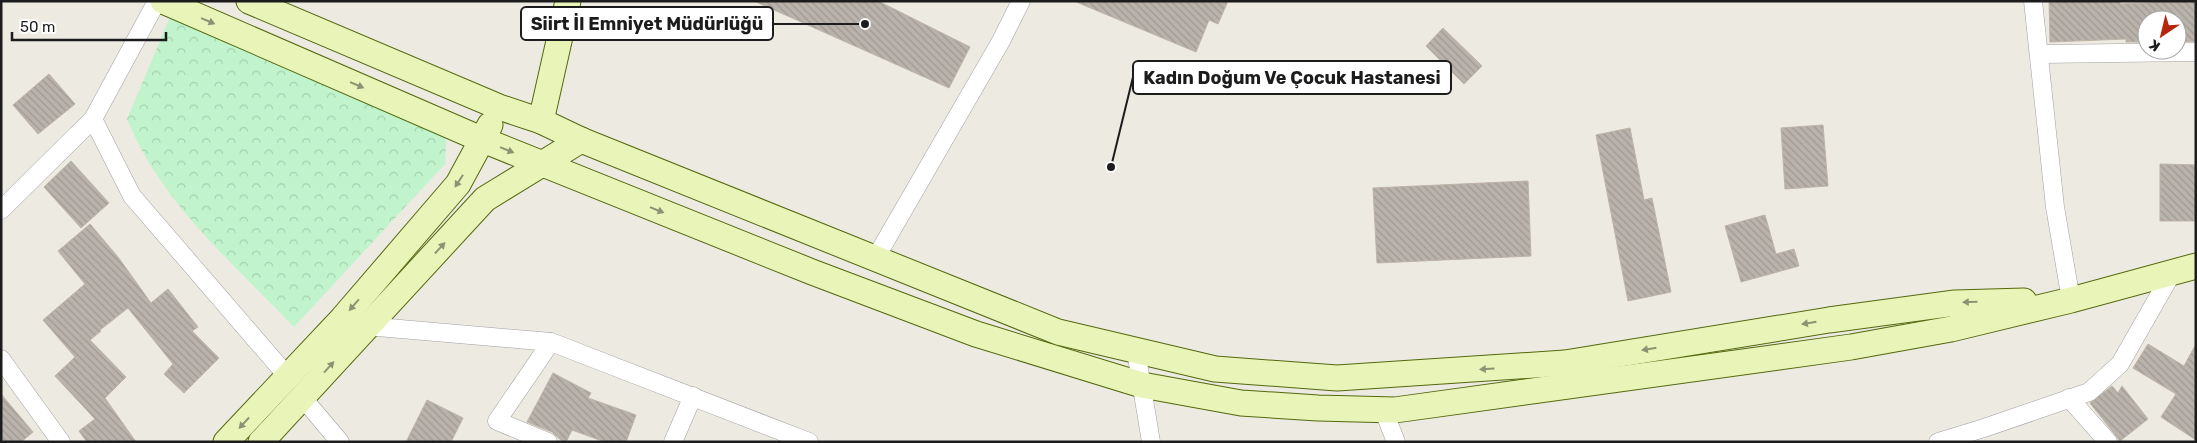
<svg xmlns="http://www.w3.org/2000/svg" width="2197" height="443" viewBox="0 0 2197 443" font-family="Rubik,sans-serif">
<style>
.park{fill:url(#park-crowns)}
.building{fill:url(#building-back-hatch);stroke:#bdb3a6}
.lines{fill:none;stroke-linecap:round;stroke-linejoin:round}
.street-casing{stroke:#a0a0a0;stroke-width:19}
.secondary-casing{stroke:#53690d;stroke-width:27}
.street{stroke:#fff;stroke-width:18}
.secondary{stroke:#e9f4b9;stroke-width:25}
.oneway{fill:#8d9372}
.leader{fill:none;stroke:#1c1c1c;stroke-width:2}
.callout-dot{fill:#1c1c1c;stroke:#fff;stroke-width:2}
.callout{fill:#fff;stroke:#1c1c1c;stroke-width:2}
.callout-label{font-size:18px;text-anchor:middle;font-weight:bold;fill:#1c1c1c}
</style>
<defs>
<pattern id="park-crowns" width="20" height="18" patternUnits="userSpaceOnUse" patternTransform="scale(1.25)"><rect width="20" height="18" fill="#c1f4cc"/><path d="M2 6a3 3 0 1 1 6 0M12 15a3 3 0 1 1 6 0" fill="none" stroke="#a5d1af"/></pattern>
<pattern id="building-back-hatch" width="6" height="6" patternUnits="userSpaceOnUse" patternTransform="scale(1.25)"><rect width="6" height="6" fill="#b9b3ac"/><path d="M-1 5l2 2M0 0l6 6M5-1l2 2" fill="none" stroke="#9e9993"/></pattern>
</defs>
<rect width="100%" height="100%" fill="#edeae2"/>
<path class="park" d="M170 17 443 129 446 142 445 164 294 327C233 263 161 203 127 119Z"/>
<g class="building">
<path d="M754 1H878L970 47 949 88Z"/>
<path d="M1074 1H1228L1218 24 1209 20 1196 52Z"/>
<path d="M2049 1H2120V4L2196 1V41L2177 42V20H2147V42H2126V39L2050 42Z"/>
<path d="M1443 28 1482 66 1464 84 1426 46Z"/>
<path d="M49 74 75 104 38 134 13 105Z"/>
<path d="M1823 125 1828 186 1785 189 1781 128Z"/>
<path d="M1630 128 1644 200 1652 198 1671 292 1628 301 1596 135Z"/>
<path d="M71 161 109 203 81 228 44 187Z"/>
<path d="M2160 164 2196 165V221H2160Z"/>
<path d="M1528 181 1531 256 1377 263 1373 188Z"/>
<path d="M1765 215 1776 254 1794 249 1799 266 1741 282 1725 226Z"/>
<path d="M90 224 118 257 151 303 168 289 198 327 192 331 219 358 184 393 164 374 173 364 128 308 100 330 101 331 90 340 126 377 105 398 136 442H87L79 431 95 419 55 376 75 357 43 320 85 284 58 251Z"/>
<path d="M2148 344 2184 366 2196 344V440L2161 417 2176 394 2133 368Z"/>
<path d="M553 373 591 393 588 398 636 415 626 442H605L572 430 566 442H563L552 432 527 422Z"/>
<path d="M2112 386 2118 393 2122 386 2148 419 2120 441 2090 403Z"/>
<path d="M1 394 33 432 21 442H1Z"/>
<path d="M427 400 463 418 451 442H406Z"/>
</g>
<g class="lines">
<defs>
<g id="street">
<path d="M2033 1 2055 207 2071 300"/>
<path d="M2040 54 2196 52"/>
<path d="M93 119 132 196 288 377"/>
<path d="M1 210 93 119 157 1"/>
<path d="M875 259 1001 41 1021 1"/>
<path d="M366 326 551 342 809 442"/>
<path d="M1136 351 1151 442"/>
<path d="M1 359 61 442"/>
<path d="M302 397 340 442"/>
<path d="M2069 398 2108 442"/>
<path d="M1383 409 1396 442"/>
<path d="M548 442 497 421 551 342"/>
<path d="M673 442 693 396"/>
<path d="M1938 442 1984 428 2089 392 2120 364 2172 273"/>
</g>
<g id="secondary">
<path d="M163 1 483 140 812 272 976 334 1142 385 1241 403 1318 408 1395 410 1851 347 1951 329 2071 300 2196 266"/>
<path d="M249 1 499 107 541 121 581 140 1058 332 1215 369 1337 378 1565 363 1829 320 1955 303 2024 301"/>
<path d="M541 121 568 1"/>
<path d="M226 442 342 319 458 184 490 125"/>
<path d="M261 442 485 199 581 140"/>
</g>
</defs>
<use href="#street" class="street-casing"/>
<use href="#secondary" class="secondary-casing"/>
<use href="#street" class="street"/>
<use href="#secondary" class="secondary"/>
</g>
<defs><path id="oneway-solid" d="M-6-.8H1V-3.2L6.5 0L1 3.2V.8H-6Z" transform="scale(1.25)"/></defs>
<g class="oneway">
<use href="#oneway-solid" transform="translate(208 21) rotate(23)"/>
<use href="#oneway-solid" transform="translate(357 85) rotate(23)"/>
<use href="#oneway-solid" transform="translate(507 150) rotate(22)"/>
<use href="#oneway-solid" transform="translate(459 181) rotate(123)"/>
<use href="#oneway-solid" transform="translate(657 210) rotate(22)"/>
<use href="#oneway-solid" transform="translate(440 248) rotate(-47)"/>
<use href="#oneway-solid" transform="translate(1970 302) rotate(179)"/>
<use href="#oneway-solid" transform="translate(354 305) rotate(131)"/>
<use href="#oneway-solid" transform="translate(1809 323) rotate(171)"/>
<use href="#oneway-solid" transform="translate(1649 349) rotate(171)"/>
<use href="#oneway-solid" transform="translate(329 367) rotate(-48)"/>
<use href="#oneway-solid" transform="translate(1487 369) rotate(177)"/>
<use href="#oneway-solid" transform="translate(244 423) rotate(133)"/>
</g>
<path class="leader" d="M865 24L773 24M1111 167L1133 77"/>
<g class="callout-dot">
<circle cx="865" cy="24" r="5"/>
<circle cx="1111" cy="167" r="5"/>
</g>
<g class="callout">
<rect x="521" y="7" width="252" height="33" rx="5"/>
<rect x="1133" y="61" width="318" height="33" rx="5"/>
</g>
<g class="callout-label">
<text x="647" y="30">Siirt İl Emniyet Müdürlüğü</text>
<text x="1292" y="84">Kadın Doğum Ve Çocuk Hastanesi</text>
</g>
<rect width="2197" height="443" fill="none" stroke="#1c1c1c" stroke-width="5"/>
<g transform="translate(2162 35) rotate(215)"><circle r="24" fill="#ffffff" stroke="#a4a4a4"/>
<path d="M0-4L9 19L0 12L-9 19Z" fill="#b8250f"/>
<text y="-8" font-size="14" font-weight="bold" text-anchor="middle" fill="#1c1c1c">K</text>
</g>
<path d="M12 32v8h154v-8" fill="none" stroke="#1c1c1c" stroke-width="2.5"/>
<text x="20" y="32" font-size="15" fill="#1c1c1c" stroke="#ffffff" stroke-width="4" paint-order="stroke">50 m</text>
</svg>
